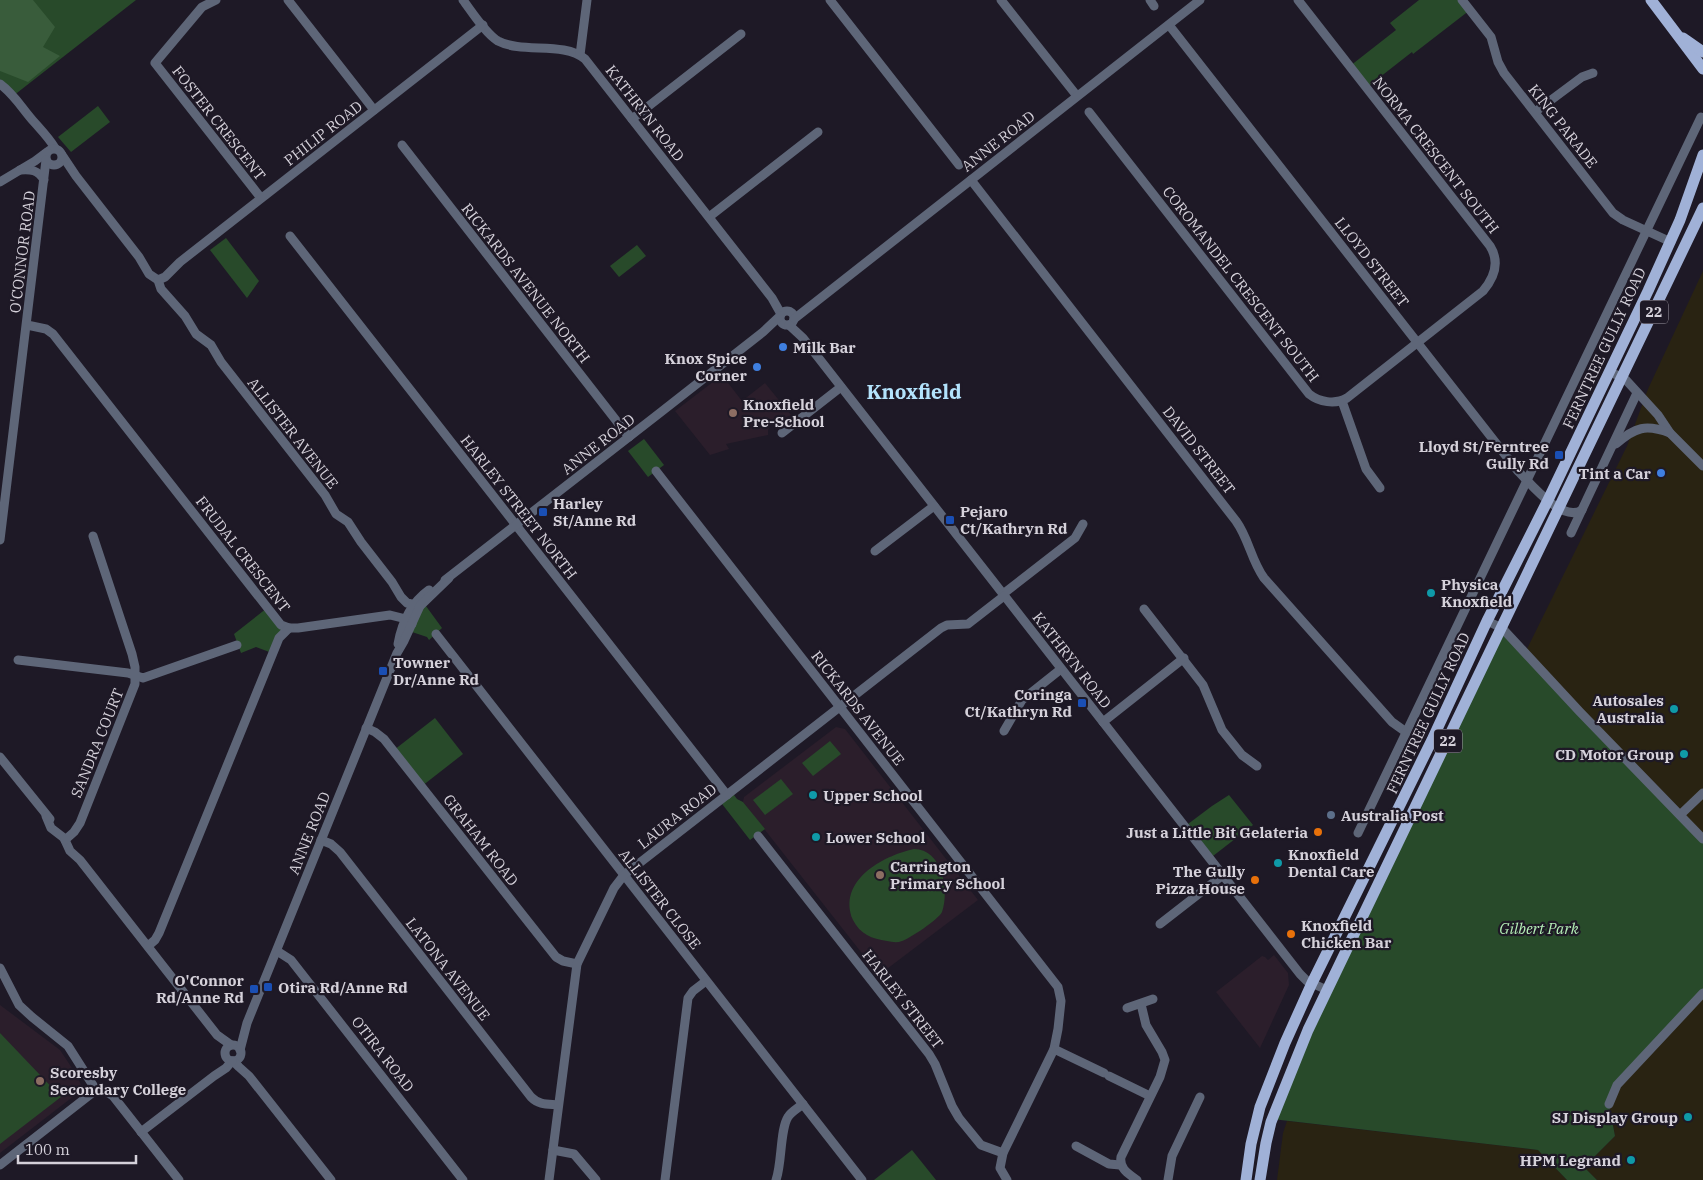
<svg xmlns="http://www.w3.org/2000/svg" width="1703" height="1180" viewBox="0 0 1703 1180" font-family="'IBM Plex Serif',serif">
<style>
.industrial{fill:#292312}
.education{fill:#2b1e2b}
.green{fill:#284a2a}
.forest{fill:#395c3b}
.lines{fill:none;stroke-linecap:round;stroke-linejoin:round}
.minor{stroke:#5e6678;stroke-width:9}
.major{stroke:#a0b1d7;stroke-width:11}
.shop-dot{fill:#3f7fe0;stroke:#1e1926;stroke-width:2}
.education-dot{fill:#8d6e63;stroke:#1e1926;stroke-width:2}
.transit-dot{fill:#1a4fb4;stroke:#1e1926;stroke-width:2}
.culture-dot{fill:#0f9aa8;stroke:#1e1926;stroke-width:2}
.service-dot{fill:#5c6f8a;stroke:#1e1926;stroke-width:2}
.food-dot{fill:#e8710a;stroke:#1e1926;stroke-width:2}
.labels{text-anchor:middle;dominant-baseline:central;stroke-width:4.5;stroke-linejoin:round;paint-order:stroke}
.shield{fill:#1e1926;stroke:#9e9aa4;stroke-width:1}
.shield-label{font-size:14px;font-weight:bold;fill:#d5d1da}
.street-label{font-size:15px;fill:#d5d1da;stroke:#1e1926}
.poi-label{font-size:15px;font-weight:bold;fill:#d5d1da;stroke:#1e1926;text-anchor:start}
.park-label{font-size:15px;font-style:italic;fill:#b5efb7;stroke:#1e1926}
.district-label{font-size:20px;font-weight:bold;fill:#b3e3fc;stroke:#1e1926}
</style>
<rect width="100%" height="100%" fill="#1e1926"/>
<g class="industrial">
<path d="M1703 271V839L1525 653 1627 446 1648 389Z"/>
<path d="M1703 993V1180H1597L1584 1167 1615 1136 1609 1104 1617 1085Z"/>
<path d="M1287 1121 1538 1150 1567 1180H1277L1283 1133Z"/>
</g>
<g class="education">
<path d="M722 375 742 401 765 383 791 415 771 424 768 430V435L726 444 729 449 710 455 675 411Z"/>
<path d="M836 727 845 729 978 900 879 975 743 802 744 797Z"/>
<path d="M1274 955 1288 973 1289 985 1260 1048 1216 992 1262 956 1265 957 1268 960Z"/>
<path d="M0 1005 60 1050 76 1074 83 1089 0 1153Z"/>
</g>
<g class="green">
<path d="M0 0H136L13 96 0 84Z"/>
<path d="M1419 0H1462L1470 10 1413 54 1412 52 1366 88 1350 66 1396 30 1390 23Z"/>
<path d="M98 106 110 122 71 152 58 137Z"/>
<path d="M226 238 259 281 247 298 210 250Z"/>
<path d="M637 245 646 256 619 277 610 266Z"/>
<path d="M644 439 664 465 648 477 628 451Z"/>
<path d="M423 602 442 628 429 640 427 637 409 631Z"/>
<path d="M267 608 283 626 272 653 256 647 241 653 234 634Z"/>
<path d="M1502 628 1703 839V993L1617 1085 1609 1104 1615 1136 1584 1167 1597 1180H1567L1538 1150 1272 1119Z"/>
<path d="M435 718 463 754 422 786 394 750Z"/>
<path d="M830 741 841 754 813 776 802 763Z"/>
<path d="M781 779 793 794 765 815 753 800Z"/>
<path d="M731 791 737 799 743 802 765 829 750 840 719 800Z"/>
<path d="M1229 795 1253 825 1213 856 1188 824 1212 806Z"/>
<path d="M914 849C942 849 950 890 942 912 939 919 909 939 902 941 897 943 892 942 887 941 872 939 860 934 853 920 837 881 882 856 914 849Z"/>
<path d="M0 1033 61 1097 0 1144Z"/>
<path d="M912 1150 936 1180H874Z"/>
</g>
<path class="forest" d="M0 0H33L55 27 43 47 60 56 28 82 0 71Z"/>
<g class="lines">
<g class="minor">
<path d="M216 0 202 7 155 63 261 198"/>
<path d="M288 0 374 110"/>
<path d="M463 0C472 12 486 34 498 41 523 54 563 41 585 59L772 298 781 314"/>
<path d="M830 0 959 165"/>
<path d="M1001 0 1077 96"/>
<path d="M1150 0 1154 6"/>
<path d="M1462 0 1491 37 1498 62 1504 73 1613 213 1623 220 1671 242"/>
<path d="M1169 25 1517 470C1531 484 1562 523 1582 510"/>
<path d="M580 55 587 0"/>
<path d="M0 84C15 95 23 110 35 123 43 132 49 138 55 148"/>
<path d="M1089 112 1309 394C1319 402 1335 405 1347 398L1483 291C1494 278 1500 262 1490 246L1298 0"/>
<path d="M1535 112 1582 77 1593 73"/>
<path d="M632 119 741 34"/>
<path d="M402 145 629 437"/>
<circle cx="54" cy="157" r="8"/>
<path d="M62 155 76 176 139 257 149 274 158 280 161 289 185 316 196 334 211 345 221 362 325 495 336 514 348 522 361 542 392 582 401 597 407 603 420 606"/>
<path d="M20 170C31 169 38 170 44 180"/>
<path d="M971 180 1236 521C1249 539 1251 560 1264 578L1392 722 1406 732"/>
<path d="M0 182 35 161 47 152"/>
<path d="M709 217 818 132"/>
<path d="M290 236 727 795"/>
<path d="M158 280 165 277 180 262 483 25"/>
<circle cx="787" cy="318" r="7"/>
<path d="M794 319 1200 0"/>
<path d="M27 325 46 329 53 334 281 625 289 628H298L390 615 406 619 412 624"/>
<path d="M789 325 803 338 1300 974 1307 981 1327 990"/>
<path d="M1609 371 1626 380 1658 415 1670 433 1703 466"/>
<path d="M1342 401 1366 469 1380 488"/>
<path d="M782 433 841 387"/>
<path d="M1616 444C1635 427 1646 424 1670 433"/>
<path d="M656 471 1058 987 1061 1001 1058 1029 1054 1049 1003 1153 1000 1168 1007 1180"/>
<path d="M1571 533 1637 393"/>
<path d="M0 540 46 160"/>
<path d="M875 551 934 506"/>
<path d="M445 580 661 412 763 332 780 316"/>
<path d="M1003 594 1075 538 1083 524"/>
<path d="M1144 609 1203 685 1222 730 1242 755 1257 766"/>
<path d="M1487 621 1502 628 1580 712 1703 839"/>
<path d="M436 634 862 1180"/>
<path d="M398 644C402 622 411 603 429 590"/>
<path d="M18 660 128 673 143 678 237 645"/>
<path d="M1103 722 1184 658"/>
<path d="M366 728 375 732 384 739 556 957 563 961 577 964"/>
<path d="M1004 731 1022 700 1061 669"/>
<path d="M0 757 50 819"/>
<path d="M1680 815 1703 793"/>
<path d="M46 816 51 828 64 838 70 851 80 860 217 1035 231 1045"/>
<path d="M1358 833 1701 117"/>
<path d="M758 836 929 1054 935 1064 952 1106 959 1118 981 1145 1003 1153"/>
<path d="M65 840 74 832 80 823 135 684V667L132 654 93 536"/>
<path d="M321 840 331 844 340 852 531 1097C539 1105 547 1104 558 1105"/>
<path d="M1160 924 1223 875"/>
<path d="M148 946 155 940 159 933 279 638 289 628"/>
<path d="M277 951 291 960 463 1180"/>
<path d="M0 968 19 1005 32 1017 68 1046 96 1090"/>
<path d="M1127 1008 1153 999"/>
<circle cx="233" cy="1053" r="8"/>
<path d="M1054 1049 1104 1073"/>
<path d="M240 1050 247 1023 397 653 404 641 420 606 449 578"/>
<path d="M233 1061 239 1067 249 1076 331 1180"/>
<path d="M1109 1076 1150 1096"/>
<path d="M96 1090H104L113 1096 179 1180"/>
<path d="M1609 1104 1617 1085 1703 993"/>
<path d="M141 1132 214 1076 226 1068 232 1061"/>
<path d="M1076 1146 1109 1164 1120 1165"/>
<path d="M553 1150 574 1154 596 1180"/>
<path d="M0 1165 96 1090"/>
<path d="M549 1180 577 964 614 888 624 875 642 861 941 628 947 625 968 624 1004 596"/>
<path d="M665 1180 688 998 693 991 706 981"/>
<path d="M776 1180C782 1164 780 1129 788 1117 791 1112 798 1108 803 1104"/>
<path d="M1137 1180C1129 1174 1119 1169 1121 1157L1160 1077 1165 1060 1162 1052 1146 1025 1141 1004"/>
<path d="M1168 1180 1172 1156 1200 1097"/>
</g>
<g class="major">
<path d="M1651 0 1703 69"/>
<path d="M1683 38 1703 52"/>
<path d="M1246 1180 1251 1144 1260 1107 1285 1043 1312 983 1432 740 1487 621 1548 500 1648 291 1680 220 1703 155"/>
<path d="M1260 1180 1266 1143 1271 1122 1308 1030 1703 208"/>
</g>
</g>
<g class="shop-dot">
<circle cx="783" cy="347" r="5"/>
<circle cx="757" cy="367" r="5"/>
<circle cx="1661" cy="473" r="5"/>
</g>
<g class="education-dot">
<circle cx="733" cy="413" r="5"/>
<circle cx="880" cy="875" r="5"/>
<circle cx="40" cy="1081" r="5"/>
</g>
<g class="transit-dot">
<rect x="1554" y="450" width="10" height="10" rx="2.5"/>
<rect x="538" y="507" width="10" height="10" rx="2.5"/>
<rect x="945" y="515" width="10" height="10" rx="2.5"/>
<rect x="378" y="666" width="10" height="10" rx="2.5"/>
<rect x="1077" y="698" width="10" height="10" rx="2.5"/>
<rect x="263" y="982" width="10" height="10" rx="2.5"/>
<rect x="249" y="984" width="10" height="10" rx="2.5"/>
</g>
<g class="culture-dot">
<circle cx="1431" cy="593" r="5"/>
<circle cx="1674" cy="709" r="5"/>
<circle cx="1684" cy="754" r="5"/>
<circle cx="813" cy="795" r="5"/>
<circle cx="816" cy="837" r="5"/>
<circle cx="1278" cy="863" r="5"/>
<circle cx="1688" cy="1117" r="5"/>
<circle cx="1631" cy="1160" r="5"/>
</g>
<circle class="service-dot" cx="1331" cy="815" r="5"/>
<g class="food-dot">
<circle cx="1318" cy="832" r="5"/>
<circle cx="1255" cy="880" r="5"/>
<circle cx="1291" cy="934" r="5"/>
</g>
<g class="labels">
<g class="shield">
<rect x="1640" y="300.5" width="28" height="23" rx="4"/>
<rect x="1434" y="729.5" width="28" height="23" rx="4"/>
</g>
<g class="shield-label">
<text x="1654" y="312">22</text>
<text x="1448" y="741">22</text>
</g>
<g class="street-label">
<text transform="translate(645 113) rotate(52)">KATHRYN ROAD</text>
<text transform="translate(219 123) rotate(52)">FOSTER CRESCENT</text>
<text transform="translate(1563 126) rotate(52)">KING PARADE</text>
<text transform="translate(323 133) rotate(-38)">PHILIP ROAD</text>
<text transform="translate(998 141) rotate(-38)">ANNE ROAD</text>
<text transform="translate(1436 155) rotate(52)">NORMA CRESCENT SOUTH</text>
<text transform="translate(22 252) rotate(-83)">O'CONNOR ROAD</text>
<text transform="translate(1372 262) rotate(52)">LLOYD STREET</text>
<text transform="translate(526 283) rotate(52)">RICKARDS AVENUE NORTH</text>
<text transform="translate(1241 284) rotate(52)">COROMANDEL CRESCENT SOUTH</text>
<text transform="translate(1604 348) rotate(-65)">FERNTREE GULLY ROAD</text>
<text transform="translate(293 433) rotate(52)">ALLISTER AVENUE</text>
<text transform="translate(598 444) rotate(-38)">ANNE ROAD</text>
<text transform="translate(1199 450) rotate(52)">DAVID STREET</text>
<text transform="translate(519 507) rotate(52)">HARLEY STREET NORTH</text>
<text transform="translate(243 554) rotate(52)">FRUDAL CRESCENT</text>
<text transform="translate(1072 660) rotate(52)">KATHRYN ROAD</text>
<text transform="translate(858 708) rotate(52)">RICKARDS AVENUE</text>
<text transform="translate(1428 713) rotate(-65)">FERNTREE GULLY ROAD</text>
<text transform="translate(97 743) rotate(-68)">SANDRA COURT</text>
<text transform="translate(677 816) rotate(-38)">LAURA ROAD</text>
<text transform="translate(309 833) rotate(-68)">ANNE ROAD</text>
<text transform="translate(481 840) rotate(52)">GRAHAM ROAD</text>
<text transform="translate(660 899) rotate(52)">ALLISTER CLOSE</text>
<text transform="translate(448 969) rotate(52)">LATONA AVENUE</text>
<text transform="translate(903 999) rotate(52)">HARLEY STREET</text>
<text transform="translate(383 1054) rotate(52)">OTIRA ROAD</text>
</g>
<g class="poi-label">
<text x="793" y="347">Milk Bar</text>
<text x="747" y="358" text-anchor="end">Knox Spice<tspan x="747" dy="17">Corner</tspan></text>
<text x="743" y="404">Knoxfield<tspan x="743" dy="17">Pre-School</tspan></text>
<text x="1549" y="446" text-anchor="end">Lloyd St/Ferntree<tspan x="1549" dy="17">Gully Rd</tspan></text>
<text x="1651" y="473" text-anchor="end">Tint a Car</text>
<text x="553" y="503">Harley<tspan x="553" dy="17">St/Anne Rd</tspan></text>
<text x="960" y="511">Pejaro<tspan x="960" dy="17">Ct/Kathryn Rd</tspan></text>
<text x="1441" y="584">Physica<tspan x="1441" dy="17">Knoxfield</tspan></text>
<text x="393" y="662">Towner<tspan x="393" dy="17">Dr/Anne Rd</tspan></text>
<text x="1072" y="694" text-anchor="end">Coringa<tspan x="1072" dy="17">Ct/Kathryn Rd</tspan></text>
<text x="1664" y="700" text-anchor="end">Autosales<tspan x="1664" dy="17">Australia</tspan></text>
<text x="1674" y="754" text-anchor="end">CD Motor Group</text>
<text x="823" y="795">Upper School</text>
<text x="1341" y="815">Australia Post</text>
<text x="1308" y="832" text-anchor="end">Just a Little Bit Gelateria</text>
<text x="826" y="837">Lower School</text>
<text x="1288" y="854">Knoxfield<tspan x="1288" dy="17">Dental Care</tspan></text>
<text x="890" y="866">Carrington<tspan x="890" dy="17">Primary School</tspan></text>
<text x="1245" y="871" text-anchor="end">The Gully<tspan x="1245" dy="17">Pizza House</tspan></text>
<text x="1301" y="925">Knoxfield<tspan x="1301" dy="17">Chicken Bar</tspan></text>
<text x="244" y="980" text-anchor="end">O'Connor<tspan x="244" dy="17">Rd/Anne Rd</tspan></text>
<text x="278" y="987">Otira Rd/Anne Rd</text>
<text x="50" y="1072">Scoresby<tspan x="50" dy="17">Secondary College</tspan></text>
<text x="1678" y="1117" text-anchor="end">SJ Display Group</text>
<text x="1621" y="1160" text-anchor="end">HPM Legrand</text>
</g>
<g class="park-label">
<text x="1539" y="928">Gilbert Park</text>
</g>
<g class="district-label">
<text x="914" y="391">Knoxfield</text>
</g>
</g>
<path d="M18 1155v8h118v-8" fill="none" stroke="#d5d1da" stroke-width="2.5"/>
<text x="25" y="1155" font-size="15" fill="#d5d1da" stroke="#1e1926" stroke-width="4" paint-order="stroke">100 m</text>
</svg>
